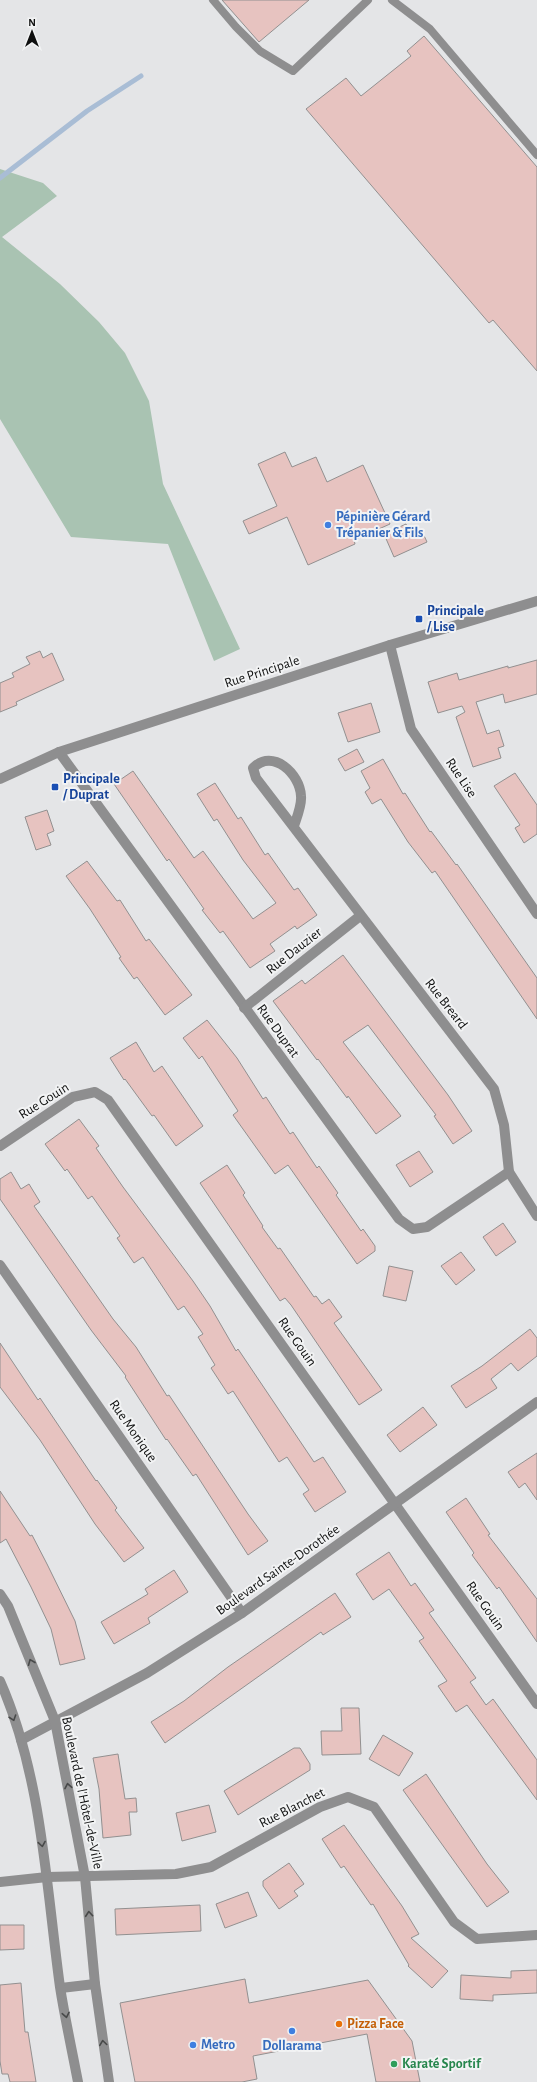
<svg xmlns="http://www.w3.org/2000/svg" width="537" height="2082" viewBox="0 0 537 2082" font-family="'Alegreya Sans',sans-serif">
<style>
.green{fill:#a9c3b2}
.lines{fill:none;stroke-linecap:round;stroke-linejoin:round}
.stream{stroke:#a9bdd5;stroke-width:5}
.building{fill:#e7c3c0;stroke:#929090}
.service{stroke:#8e8e8f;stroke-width:8}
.minor{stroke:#8e8e8f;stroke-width:10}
.tertiary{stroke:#8e8e8f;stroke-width:10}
.oneway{stroke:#484949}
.shop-dot{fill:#3f7fe0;stroke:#f2f3f4;stroke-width:1.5}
.transit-dot{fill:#1a4fb4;stroke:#f2f3f4;stroke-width:1.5}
.food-dot{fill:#e8710a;stroke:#f2f3f4;stroke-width:1.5}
.leisure-dot{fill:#2e9e5b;stroke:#f2f3f4;stroke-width:1.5}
.labels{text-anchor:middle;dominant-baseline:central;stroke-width:4;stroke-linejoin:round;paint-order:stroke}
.shop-label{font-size:14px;font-weight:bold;fill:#366cbe;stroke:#f2f3f4;text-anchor:start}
.transit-label{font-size:14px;font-weight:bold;fill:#164399;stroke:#f2f3f4;text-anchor:start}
.street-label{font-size:14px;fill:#0f1010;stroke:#f2f3f4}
.food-label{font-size:14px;font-weight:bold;fill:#c56008;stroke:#f2f3f4;text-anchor:start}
.leisure-label{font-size:14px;font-weight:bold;fill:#27864d;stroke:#f2f3f4;text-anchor:start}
</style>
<rect width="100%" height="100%" fill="#e4e5e7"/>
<path class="green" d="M0 169 43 183 57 196 2 237 60 284 99 322 125 353 149 401 163 484 240 649 214 661 168 544 71 537 0 419Z"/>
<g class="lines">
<path class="stream" d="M0 178 87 111 141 76"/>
</g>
<g class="building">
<path d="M222 0H309L259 42Z"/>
<path d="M424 36 537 167V371L493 320 489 323 306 109 346 78 361 96 411 56 407 51Z"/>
<path d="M285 452 292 467 316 457 327 482 363 465 390 524 354 540 355 544 308 565 287 517 249 534 243 521 277 506 258 464Z"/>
<path d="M406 524 410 534 421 529 427 542 394 557 384 534Z"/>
<path d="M40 651 43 658 52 653 64 680 16 702 17 705 0 712V683L14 677 12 673 30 664 26 657Z"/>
<path d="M537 660V694L505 703 503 694 476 702 487 734 499 730 504 746 498 748 501 758 473 767 456 717 465 712 462 706 438 713 428 682 457 673 459 680 508 666V668Z"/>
<path d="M371 703 380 732 348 742 338 713Z"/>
<path d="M357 749 364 762 345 771 338 759Z"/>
<path d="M383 759 403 794 405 793 430 832 431 831 456 865 457 864 537 978V1019L435 871 432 873 408 842 381 799 372 804 365 792 370 788 361 771Z"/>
<path d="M133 771 194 858 203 851 253 919 276 903 243 860 217 819 214 821 197 794 215 783 238 819 241 817 265 855 268 853 294 890 298 888 317 915 297 929 295 926 270 944 275 951 250 968 223 931 220 933 202 910 204 909 169 859 167 861 114 784Z"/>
<path d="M515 773 537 805V834L524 843 515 828 520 825 494 786Z"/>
<path d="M47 810 54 831 47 834 51 845 36 850 25 817Z"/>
<path d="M87 861 117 901 120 900 146 941 149 939 192 995 165 1015 137 977 134 979 119 958 121 957 90 909 66 876Z"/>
<path d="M343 955 448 1095 472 1131 453 1144 434 1116 436 1115 368 1025 343 1042 401 1116 376 1134 348 1096 347 1098 318 1059 317 1060 273 1001 302 980 305 984Z"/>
<path d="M207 1020 237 1058 263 1099 266 1097 290 1134 293 1132 317 1168 319 1166 338 1193 336 1195 361 1231 363 1229 375 1246V1251L357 1264 288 1165 275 1174 233 1115 238 1111 202 1056 199 1059 183 1038Z"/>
<path d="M136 1042 154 1072 162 1066 203 1126 176 1146 154 1115 152 1116 125 1079 124 1080 110 1058Z"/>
<path d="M79 1119 99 1146 96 1148 123 1187 193 1281 210 1306 236 1351 238 1349 314 1462 323 1457 346 1492 315 1512 303 1494 309 1490 287 1457 279 1462 233 1391 228 1394 211 1368 215 1365 198 1337 203 1334 184 1306 178 1310 143 1257 134 1263 117 1238 120 1236 92 1196 88 1199 67 1169 65 1171 45 1144Z"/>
<path d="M419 1151 433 1172 410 1187 396 1165Z"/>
<path d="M227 1165 245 1193 243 1195 263 1226 262 1227 278 1249 280 1248 314 1297 316 1296 322 1304 329 1299 342 1317 334 1323 382 1390 359 1405 291 1305 285 1298 280 1301 200 1183Z"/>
<path d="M11 1172 21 1189 29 1184 40 1202 34 1206 113 1319 136 1347 167 1396 169 1395 248 1514 268 1541 248 1555 196 1474 193 1476 167 1439 166 1440 125 1377 126 1376 91 1330 0 1199V1179Z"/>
<path d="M503 1223 516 1242 496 1256 483 1237Z"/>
<path d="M461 1252 475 1270 456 1285 441 1266Z"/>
<path d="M389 1266 413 1271 406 1301 383 1296Z"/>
<path d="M530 1329 537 1338V1356L518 1371 511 1363 491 1379 497 1388 466 1408 451 1386 482 1366Z"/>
<path d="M0 1343 38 1400 40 1398 96 1481 97 1480 117 1508 115 1510 144 1548 124 1562 95 1524 40 1440 0 1387Z"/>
<path d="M423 1407 437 1425 400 1452 387 1435Z"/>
<path d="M537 1453V1500L525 1483 519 1488 508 1472Z"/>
<path d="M0 1491 30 1536 32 1535 47 1564 75 1621 85 1659 60 1665 51 1629 31 1587 6 1539 0 1543Z"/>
<path d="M466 1498 490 1534 488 1535 537 1599V1642L499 1587 497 1589 472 1555 474 1553 446 1512Z"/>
<path d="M389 1552 411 1586 415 1583 434 1610 429 1613 476 1678 470 1682 486 1705 493 1699 537 1760V1800L467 1705 456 1712 438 1686 447 1681 419 1641 424 1638 389 1589 373 1600 356 1574Z"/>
<path d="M174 1570 188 1592 148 1618 150 1623 114 1644 101 1622 148 1594 145 1589Z"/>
<path d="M335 1593 351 1617 323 1635 321 1632 165 1743 151 1722 184 1701 228 1667Z"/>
<path d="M341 1708H359L361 1754 322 1755 321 1731H342Z"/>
<path d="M383 1735 413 1753 399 1776 369 1759Z"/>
<path d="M294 1748H300L310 1764V1770L238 1815 224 1791Z"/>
<path d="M118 1754 125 1799 136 1798 137 1812H129L131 1835 103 1838 99 1789 93 1758Z"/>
<path d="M426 1774 487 1864 509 1892 487 1907 403 1790Z"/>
<path d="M209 1805 216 1832 182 1841 176 1813Z"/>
<path d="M344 1825 402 1906 419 1934 411 1938 448 1971 432 1988 408 1966 409 1965 373 1904 371 1905 344 1866 341 1868 322 1839Z"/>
<path d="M289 1863 304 1884 294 1891 298 1896 279 1909 263 1886V1881Z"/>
<path d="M248 1892 257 1916 225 1928 216 1904Z"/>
<path d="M200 1905 201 1931 116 1935 115 1909Z"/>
<path d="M0 1925H24V1949L0 1950Z"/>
<path d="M537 1970V1993L493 1995V2001L460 1999 461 1975 511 1978V1971Z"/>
<path d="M245 1979 249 2003 368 1980 412 2041 420 2082H376L367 2034 253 2056 257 2079 242 2082H135L120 2003Z"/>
<path d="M21 1983 25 2032H28L36 2082H10L8 2074H2L0 2061V1985Z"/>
</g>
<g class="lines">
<g class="service">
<path d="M213 0 236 27 260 51 293 71 368 0"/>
<path d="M392 0 430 29 537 155"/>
</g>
<g class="minor">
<path d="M390 645 411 729 537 914"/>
<path d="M59 752 399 1219 413 1229 427 1227 509 1172"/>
<path d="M294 826C297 817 302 805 301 796 300 774 273 748 253 768L256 778 494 1089 504 1125 509 1172 537 1216"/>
<path d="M244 1008 360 916"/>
<path d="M0 1146 73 1097 95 1092 108 1100 537 1704"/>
<path d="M0 1265 242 1613"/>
<path d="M21 1740 147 1673 242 1613 537 1402"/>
<path d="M0 1882 47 1877 176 1874 211 1867 320 1807 348 1797 374 1807 454 1922 477 1939 537 1935"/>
<path d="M61 1988 95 1984"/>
</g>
<g class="tertiary">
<path d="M0 779 59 752 390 645 537 601"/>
<path d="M0 1594 8 1606 55 1721 85 1877 95 1984 109 2082"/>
<path d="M0 1681C42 1776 46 1885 60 1987 65 2019 72 2050 78 2082"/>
</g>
</g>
<defs><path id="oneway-chevron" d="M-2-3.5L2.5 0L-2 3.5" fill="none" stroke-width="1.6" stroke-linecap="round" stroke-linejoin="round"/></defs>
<g class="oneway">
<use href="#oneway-chevron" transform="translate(31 1662) rotate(-112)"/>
<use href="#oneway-chevron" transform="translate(13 1718) rotate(71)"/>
<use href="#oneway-chevron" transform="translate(68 1786) rotate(-101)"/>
<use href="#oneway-chevron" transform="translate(42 1844) rotate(81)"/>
<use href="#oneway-chevron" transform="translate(89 1914) rotate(-95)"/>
<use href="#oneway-chevron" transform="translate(66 2015) rotate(79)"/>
<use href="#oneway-chevron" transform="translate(103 2043) rotate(-98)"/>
</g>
<g class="shop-dot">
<circle cx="328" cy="525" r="4"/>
<circle cx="292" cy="2031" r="4"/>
<circle cx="193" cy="2045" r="4"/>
</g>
<g class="transit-dot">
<rect x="415" y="615" width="8" height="8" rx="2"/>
<rect x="51" y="783" width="8" height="8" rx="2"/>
</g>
<circle class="food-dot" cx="339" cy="2024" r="4"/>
<circle class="leisure-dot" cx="394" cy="2064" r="4"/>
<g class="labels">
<g class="shop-label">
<text x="336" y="517">Pépinière Gérard<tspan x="336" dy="16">Trépanier &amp; Fils</tspan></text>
<text x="201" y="2045">Metro</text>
<text x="292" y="2046" text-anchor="middle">Dollarama</text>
</g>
<g class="transit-label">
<text x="427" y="611">Principale<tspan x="427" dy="16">/ Lise</tspan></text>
<text x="63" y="779">Principale<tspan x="63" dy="16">/ Duprat</tspan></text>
</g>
<g class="street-label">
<text transform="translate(262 672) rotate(-18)">Rue Principale</text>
<text transform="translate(461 778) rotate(56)">Rue Lise</text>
<text transform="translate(294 951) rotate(-38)">Rue Dauzier</text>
<text transform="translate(446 1004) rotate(52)">Rue Breard</text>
<text transform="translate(278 1031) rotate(54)">Rue Duprat</text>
<text transform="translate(44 1101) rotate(-32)">Rue Gouin</text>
<text transform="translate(297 1342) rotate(55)">Rue Gouin</text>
<text transform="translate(133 1431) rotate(55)">Rue Monique</text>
<text transform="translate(278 1570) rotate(-35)">Boulevard Sainte-Dorothée</text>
<text transform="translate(485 1606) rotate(55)">Rue Gouin</text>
<text transform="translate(82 1793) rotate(78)">Boulevard de l'Hôtel-de-Ville</text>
<text transform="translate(292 1808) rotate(-27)">Rue Blanchet</text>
</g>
<g class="food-label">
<text x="347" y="2024">Pizza Face</text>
</g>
<g class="leisure-label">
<text x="402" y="2064">Karaté Sportif</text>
</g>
</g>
<g transform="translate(32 32)" stroke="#f2f3f4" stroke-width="3" paint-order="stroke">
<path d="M0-3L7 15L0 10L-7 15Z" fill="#0f1010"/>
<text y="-6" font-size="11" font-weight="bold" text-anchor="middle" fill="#0f1010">N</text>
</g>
</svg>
